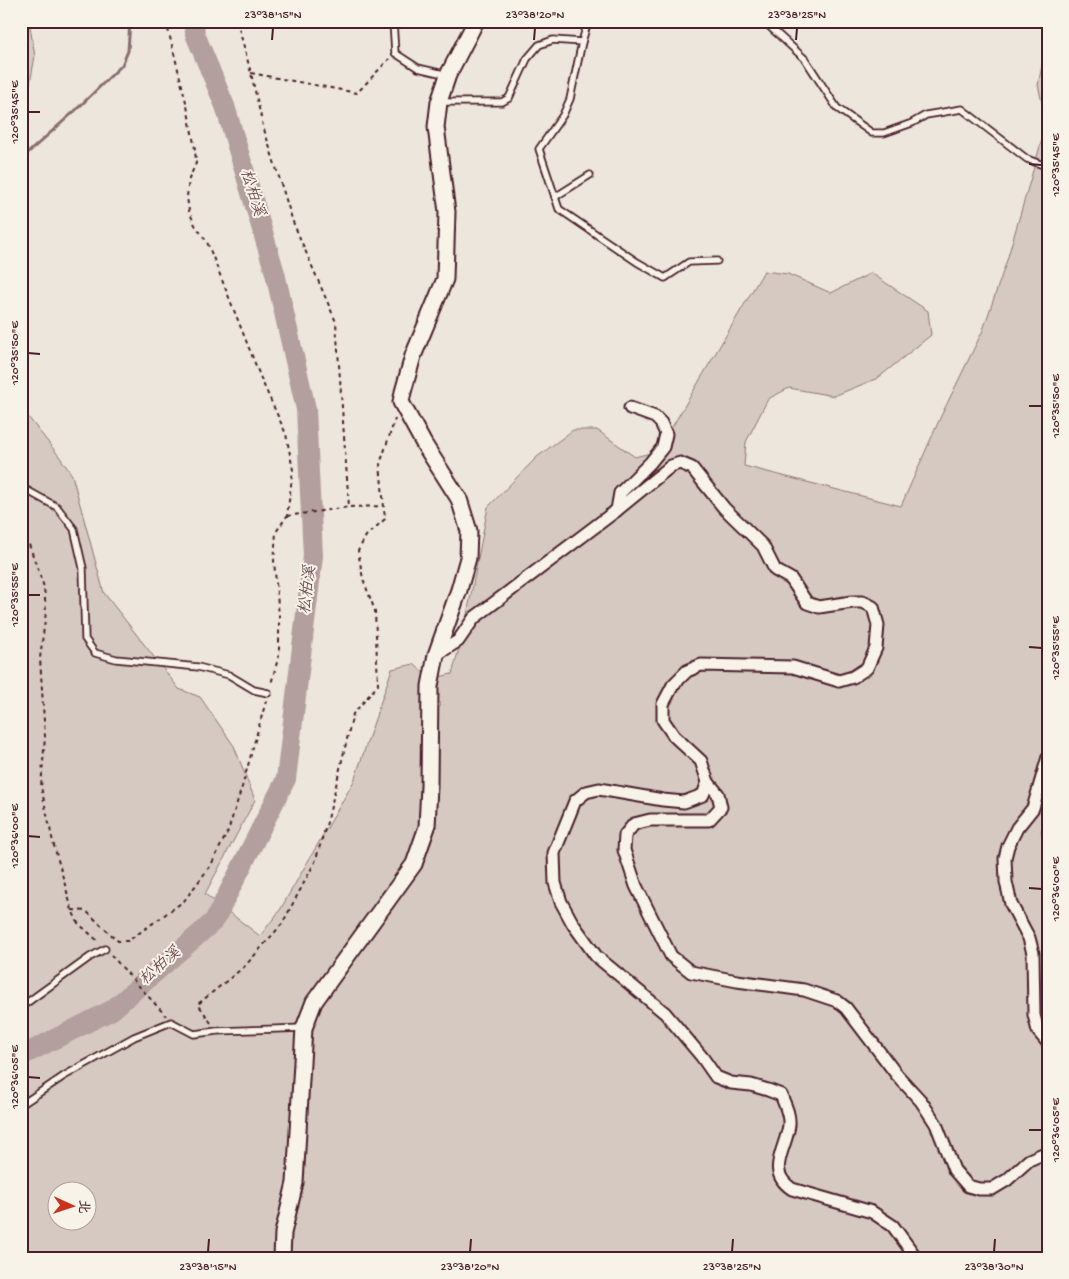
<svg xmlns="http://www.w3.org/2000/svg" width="1069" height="1279" viewBox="0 0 1069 1279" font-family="'Gochi Hand','LXGW WenKai TC',sans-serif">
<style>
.green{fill:#d5c9c2;stroke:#907476;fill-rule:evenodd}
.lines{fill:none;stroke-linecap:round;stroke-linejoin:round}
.stream{stroke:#896c6f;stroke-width:3}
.river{stroke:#b39f9d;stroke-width:20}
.lane-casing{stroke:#4a1f2b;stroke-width:9}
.street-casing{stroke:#4a1f2b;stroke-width:15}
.secondary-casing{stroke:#4a1f2b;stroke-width:19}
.path{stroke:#4a1f2b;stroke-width:2;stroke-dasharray:4 4;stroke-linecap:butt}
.lane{stroke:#f7f3e8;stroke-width:5.5}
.street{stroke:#f7f3e8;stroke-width:11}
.secondary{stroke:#f7f3e8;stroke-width:15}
.ticks{fill:none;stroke:#4a1f2b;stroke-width:2}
.labels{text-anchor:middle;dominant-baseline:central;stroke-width:4;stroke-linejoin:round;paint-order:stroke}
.water-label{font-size:16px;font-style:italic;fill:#6f4c53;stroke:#f7f3e8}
.neatline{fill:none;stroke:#4a1f2b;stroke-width:2}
.ticks-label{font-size:12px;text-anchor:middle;fill:#4a1f2b}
</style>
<rect width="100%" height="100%" fill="#ece6dd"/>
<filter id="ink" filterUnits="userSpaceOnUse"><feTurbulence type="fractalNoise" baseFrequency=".02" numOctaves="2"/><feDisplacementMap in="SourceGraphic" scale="10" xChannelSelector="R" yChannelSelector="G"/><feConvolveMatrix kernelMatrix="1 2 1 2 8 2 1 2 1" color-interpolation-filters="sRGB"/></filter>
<g filter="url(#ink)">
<g class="green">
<path d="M21 21H29L35 56 21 133Z"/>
<path d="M1048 36V814L1041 831 1048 858V1258H21V408L59 456 72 475 104 593 179 689 200 697 234 746 255 800 205 894 260 936 280 910 354 781 392 669 414 664 430 679 452 674 464 630 488 507 537 457 573 430H597L635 457 658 451 764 271 788 274 831 293 871 273 928 311 931 335 878 378 834 396 789 388 768 399 746 442 744 466 901 506 941 416 983 330 1007 260 1043 136 1044 111 1038 85ZM58 1192H88V1222H58Z"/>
</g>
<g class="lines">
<path class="stream" d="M21 159 77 109 122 65 128 51 130 21"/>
<path class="river" d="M21 1056 112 1010 214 921 286 779 313 556 306 409 275 273 225 106 195 34 194 21"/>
<defs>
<g id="lane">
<path d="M393 21 395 53 418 68 448 75"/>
<path d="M588 21 582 42 570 99 563 115 539 149 559 209 637 262 665 278 689 262 717 261"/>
<path d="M768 21 770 27 805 59 837 108 872 133H884L912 123 926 115 962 109 1027 159 1043 165 1048 164"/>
<path d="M441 102H502L509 98 527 59 539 45 553 40 582 42"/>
<path d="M555 197 590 175"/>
<path d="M21 487 57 507 74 529 83 568 85 639 95 653 116 659 198 667 229 675 254 690 268 693"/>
<path d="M21 1007 90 957 105 949"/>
<path d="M21 1105 64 1076 134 1037 171 1022 194 1034 217 1031 304 1028"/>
</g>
<g id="street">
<path d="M617 510 620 493 650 463 663 447 666 434 661 423 655 417 630 408"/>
<path d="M436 655 458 641 474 618 617 510 671 466 680 463 692 468 724 508 763 546 775 570 791 579 807 603 819 607 852 602H863L873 607 878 625 876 648 867 668 853 677 839 681 793 667 701 665 687 671 673 685 663 704V720L674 736 701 761 708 782 703 795 684 802 663 800 599 789 586 792 575 801 554 853 555 883 561 902 573 924 596 956 665 1013 702 1057 716 1077 731 1083 751 1085 768 1090 781 1095C785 1105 790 1114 789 1125 786 1150 765 1171 792 1189L872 1212 893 1226 912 1252 914 1258"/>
<path d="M1048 757 1033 808 1017 828 1008 846 1005 858 1006 882 1011 904 1029 938 1033 953 1034 1015 1038 1031 1048 1043"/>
<path d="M708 782 718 794 721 807 709 820H650L634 824 625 835 624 850 636 886 671 956 691 972 737 981 804 990 837 1001 846 1008 897 1075 921 1101 936 1124 954 1170 968 1186 979 1189H992L1007 1180 1029 1160 1045 1153H1048"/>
</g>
<path id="secondary" d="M282 1258 283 1233 295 1183 304 1028 314 1002 414 864 427 827 429 786 430 686 436 655 459 590 468 558 469 531 459 499 424 444 401 402 403 392 413 356 445 279 447 212 436 127 439 102 448 75 476 21"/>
</defs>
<use href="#lane" class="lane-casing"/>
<use href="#street" class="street-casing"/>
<use href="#secondary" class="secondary-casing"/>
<g class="path">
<path d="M166 21 187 106 195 149 196 163 189 179 187 197 189 211 195 225 207 242 262 381 286 434 293 470 287 516 276 532 274 561 279 616V655L271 684"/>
<path d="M237 21 251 73 263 126 293 222 336 322 349 507 384 506"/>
<path d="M251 73 357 93 389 59"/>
<path d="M287 516 349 507"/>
<path d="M21 522 44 587 46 612 40 658 45 737 41 787 53 842 72 910 78 923 99 942"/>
<path d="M72 910 86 911 118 941H128L184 901 211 865 228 831 242 787 266 701"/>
<path d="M111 955 166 1016"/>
<path d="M211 1023 198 1004 245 966 282 924 315 862 328 819 353 714 378 685 375 611 363 579 358 551 366 536 385 519 380 464 395 419"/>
</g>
<use href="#lane" class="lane"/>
<use href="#street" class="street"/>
<use href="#secondary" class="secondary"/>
</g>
</g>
<path class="ticks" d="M272 40 273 28M534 40 535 28M796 40 797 28M28 112H40M1029 164 1042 165M28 353 40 354M1029 406H1042M28 595H40M1029 647 1042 648M28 836 40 837M1029 888 1042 889M28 1077 40 1078M1029 1130H1042M208 1252 209 1239M470 1252 471 1239M732 1252 733 1239M994 1252 995 1239"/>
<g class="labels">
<g class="water-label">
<text transform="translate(251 193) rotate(73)">松柏溪</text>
<text transform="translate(309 590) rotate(-83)">松柏溪</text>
<text transform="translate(161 967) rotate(-41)">松柏溪</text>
</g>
</g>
<rect width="1069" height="1279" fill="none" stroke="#f7f3e8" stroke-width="55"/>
<g transform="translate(72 1206) rotate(93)"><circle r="24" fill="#f7f3e8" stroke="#b29e9c"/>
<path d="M0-4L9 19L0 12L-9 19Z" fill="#c8321e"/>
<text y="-8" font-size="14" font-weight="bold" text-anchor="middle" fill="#4a1f2b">北</text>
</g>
<rect x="28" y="28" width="1014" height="1224" class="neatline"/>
<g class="ticks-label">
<text x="273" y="18">23°38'15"N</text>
<text x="535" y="18">23°38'20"N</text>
<text x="797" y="18">23°38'25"N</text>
<text transform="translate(14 112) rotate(-90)" y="4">120°35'45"E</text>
<text transform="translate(1055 165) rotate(-90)" y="4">120°35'45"E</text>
<text transform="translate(14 353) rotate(-90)" y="4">120°35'50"E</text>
<text transform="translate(1055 406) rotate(-90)" y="4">120°35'50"E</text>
<text transform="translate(14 595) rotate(-90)" y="4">120°35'55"E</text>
<text transform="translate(1055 648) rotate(-90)" y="4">120°35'55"E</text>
<text transform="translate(14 836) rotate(-90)" y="4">120°36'00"E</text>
<text transform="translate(1055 889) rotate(-90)" y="4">120°36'00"E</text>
<text transform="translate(14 1077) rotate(-90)" y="4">120°36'05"E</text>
<text transform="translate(1055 1130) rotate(-90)" y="4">120°36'05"E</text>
<text x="208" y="1270">23°38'15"N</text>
<text x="470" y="1270">23°38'20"N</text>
<text x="732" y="1270">23°38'25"N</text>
<text x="994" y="1270">23°38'30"N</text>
</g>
</svg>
